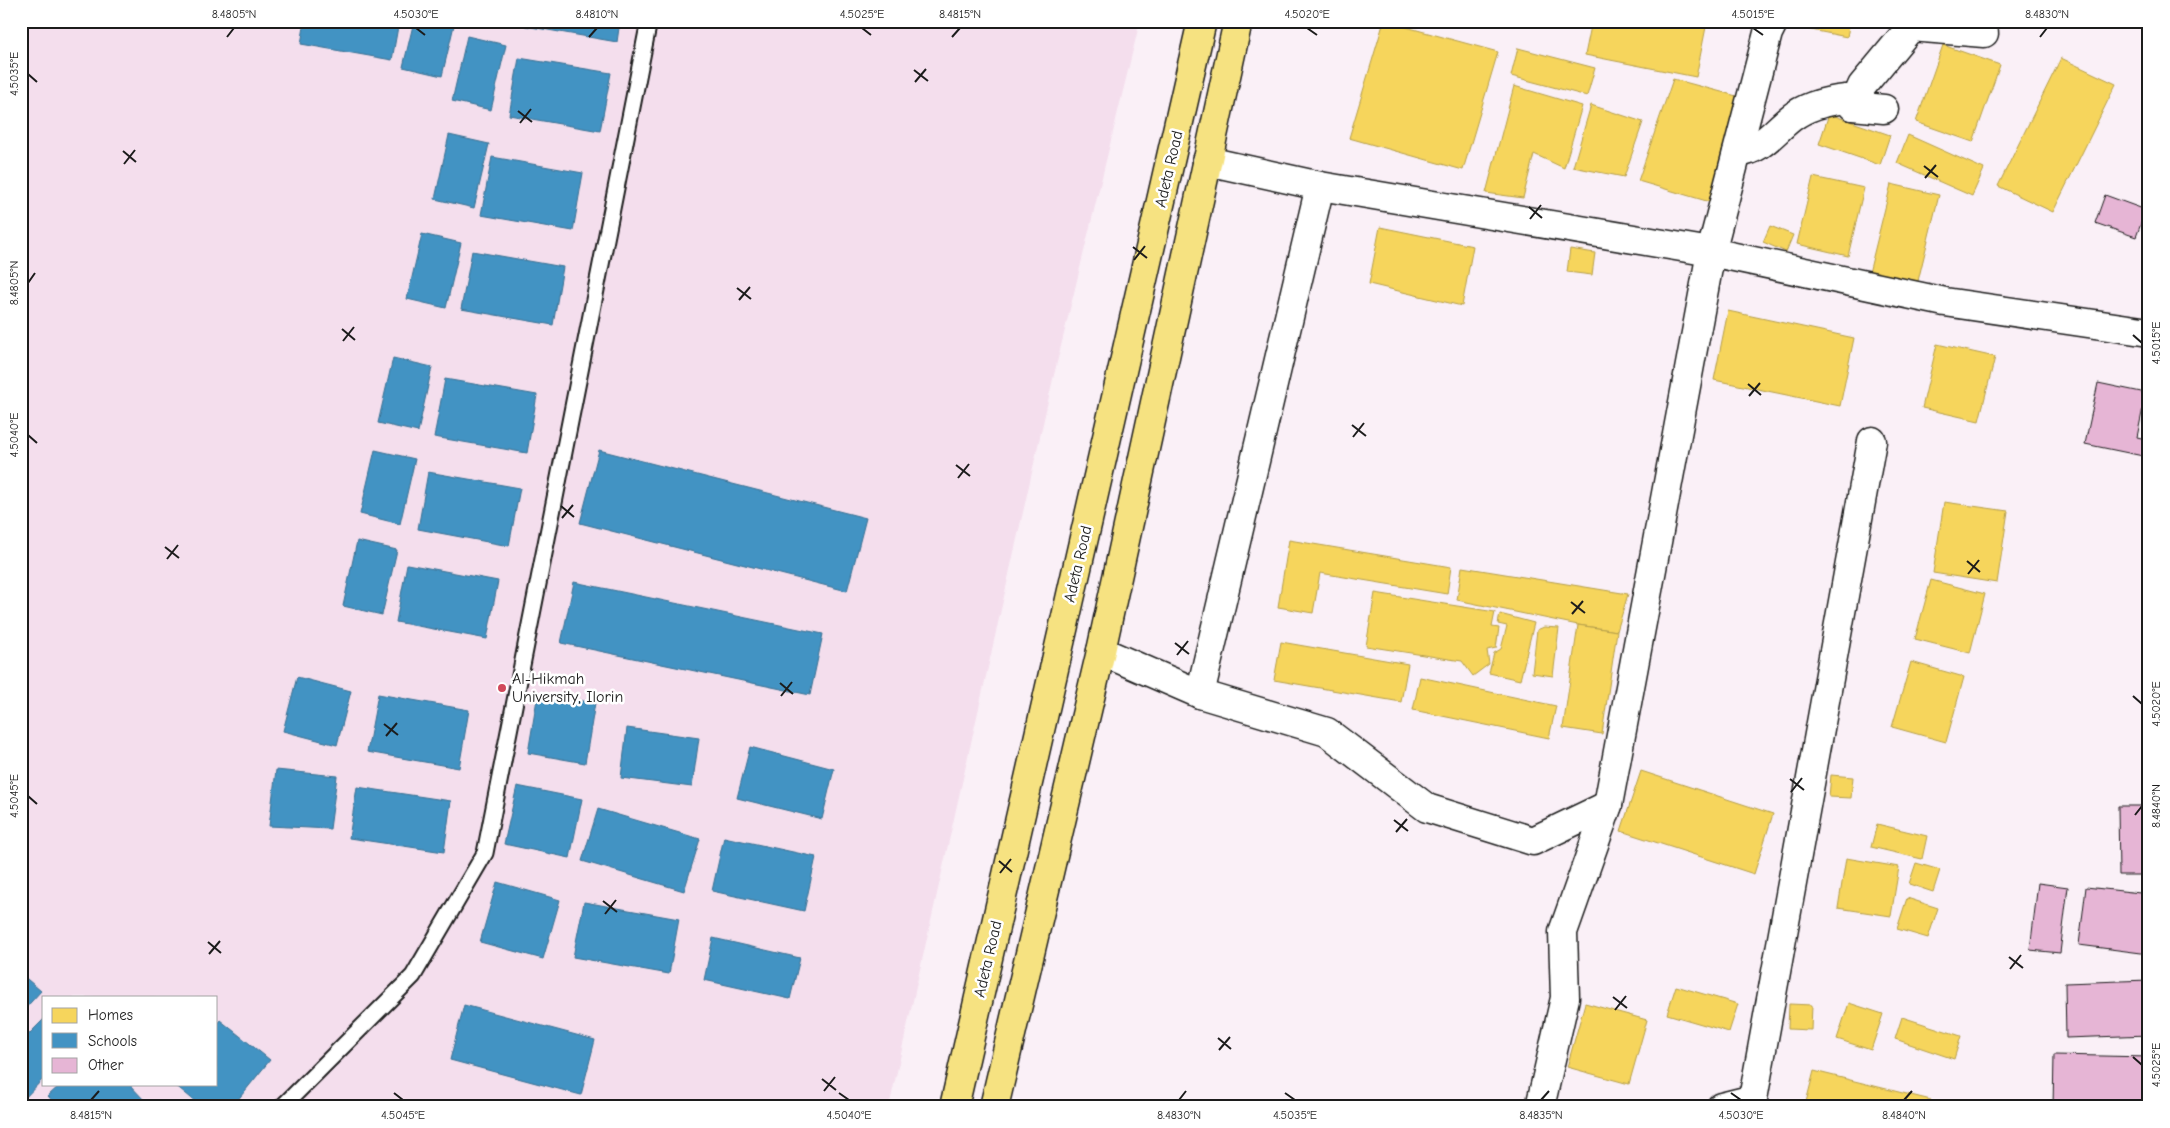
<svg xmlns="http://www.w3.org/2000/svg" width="2170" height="1128" viewBox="0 0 2170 1128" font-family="'Comic Neue',sans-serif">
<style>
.built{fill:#f4deed;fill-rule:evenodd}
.homes{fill:#f6d55c;stroke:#b59e49}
.schools{fill:#4393c3;stroke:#376f91}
.building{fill:#e6b5d5;stroke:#1c1c1c}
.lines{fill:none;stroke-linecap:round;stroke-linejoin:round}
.service-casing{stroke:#1c1c1c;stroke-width:19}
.minor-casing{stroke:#1c1c1c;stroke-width:31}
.primary-casing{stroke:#1c1c1c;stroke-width:31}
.service{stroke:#fff;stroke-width:15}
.minor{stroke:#fff;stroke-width:28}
.primary{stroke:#f6e281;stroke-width:28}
.ticks{fill:none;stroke:#1c1c1c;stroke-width:2}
.poi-dot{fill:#d1495b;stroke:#fff;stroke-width:2}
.labels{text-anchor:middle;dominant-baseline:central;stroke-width:5;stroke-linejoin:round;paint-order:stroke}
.street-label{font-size:16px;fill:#1c1c1c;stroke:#fff}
.poi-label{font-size:16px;fill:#1c1c1c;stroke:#fff;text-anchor:start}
.neatline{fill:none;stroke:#1c1c1c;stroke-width:2}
.ticks-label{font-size:12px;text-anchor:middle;fill:#1c1c1c}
</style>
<rect width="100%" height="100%" fill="#faf0f7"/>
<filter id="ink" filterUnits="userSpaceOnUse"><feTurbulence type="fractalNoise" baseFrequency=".02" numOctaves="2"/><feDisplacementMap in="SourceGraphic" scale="10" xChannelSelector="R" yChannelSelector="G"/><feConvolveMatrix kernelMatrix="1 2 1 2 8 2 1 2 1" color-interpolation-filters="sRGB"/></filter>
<g filter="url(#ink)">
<path class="built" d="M21 21H1140L1053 379 889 1107H21ZM44 997H216V1084H44Z"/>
<g class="homes">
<path d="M1384 21 1498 52 1463 170 1349 138Z"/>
<path d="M1592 21 1707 22 1696 77 1585 55Z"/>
<path d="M1792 21H1850L1847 37 1791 26Z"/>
<path d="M1943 45 2000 65 1973 142 1916 122Z"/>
<path d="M1518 48 1595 68 1587 96 1511 76Z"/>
<path d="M2061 58 2116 84 2053 212 1998 186Z"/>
<path d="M1673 79 1744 98 1710 202 1638 181Z"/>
<path d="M1514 86 1582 106 1564 168 1534 154 1523 198 1486 193Z"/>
<path d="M1591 105 1643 122 1624 177 1573 167Z"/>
<path d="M1829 114 1890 135 1880 165 1819 144Z"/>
<path d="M1908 135 1984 169 1972 196 1897 163Z"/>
<path d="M1813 177 1864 188 1848 256 1797 244Z"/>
<path d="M1891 184 1939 195 1917 285 1869 273Z"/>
<path d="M1770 226 1793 235 1786 252 1763 242Z"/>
<path d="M1380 227 1473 246 1462 306 1369 284Z"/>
<path d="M1570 249 1595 253 1592 275 1567 272Z"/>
<path d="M1728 311 1854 338 1840 406 1714 380Z"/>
<path d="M1937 344 1995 357 1979 421 1922 408Z"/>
<path d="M1944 502 2008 511 1997 583 1933 573Z"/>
<path d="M1289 540 1451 567 1447 594 1320 573 1313 613 1278 607Z"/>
<path d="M1462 567 1628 594 1617 631 1578 625 1457 600Z"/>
<path d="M1931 580 1985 594 1970 653 1915 639Z"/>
<path d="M1375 593 1495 612 1492 627 1499 628 1496 648 1487 650 1489 664 1473 676 1462 661 1366 646Z"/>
<path d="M1500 614 1534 623 1520 680 1489 673 1494 653 1501 649 1507 626 1498 624Z"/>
<path d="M1578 625 1617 631 1602 734 1563 728Z"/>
<path d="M1544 627 1559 628 1553 676 1532 673 1537 630Z"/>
<path d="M1281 642 1408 664 1401 702 1274 680Z"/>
<path d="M1911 662 1964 677 1946 742 1892 727Z"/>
<path d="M1420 677 1556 706 1549 738 1413 710Z"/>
<path d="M1641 771 1773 814 1754 874 1621 831Z"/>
<path d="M1831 775 1853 777 1851 798 1829 797Z"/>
<path d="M1877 824 1927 836 1922 859 1871 847Z"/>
<path d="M1846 858 1899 867 1891 916 1838 908Z"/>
<path d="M1916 863 1940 870 1933 892 1909 884Z"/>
<path d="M1907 898 1938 908 1928 938 1897 929Z"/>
<path d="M1676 986 1738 1004 1729 1032 1667 1014Z"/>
<path d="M1585 1003 1647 1020 1629 1084 1567 1067Z"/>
<path d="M1849 1003 1883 1014 1871 1050 1837 1039Z"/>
<path d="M1789 1004 1812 1005 1811 1030 1788 1029Z"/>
<path d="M1902 1017 1961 1036 1954 1059 1895 1039Z"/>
<path d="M1814 1071 1931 1100 1929 1107 1805 1106Z"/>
</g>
<g class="schools">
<path d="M305 21H399L392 60 301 44Z"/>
<path d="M414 21H455L442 76 403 67Z"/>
<path d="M492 21H511L510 25Z"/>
<path d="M526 21H620L617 42 525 26Z"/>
<path d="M467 36 506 45 491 110 452 101Z"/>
<path d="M519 58 611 73 600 131 509 115Z"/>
<path d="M449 135 489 144 474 208 435 199Z"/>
<path d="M492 157 583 173 573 231 481 215Z"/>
<path d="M422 234 461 243 446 308 407 299Z"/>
<path d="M472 251 563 267 553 325 461 309Z"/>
<path d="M393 358 432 367 418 432 378 423Z"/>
<path d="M445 379 537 395 527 453 434 437Z"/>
<path d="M375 450 415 459 400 524 360 514Z"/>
<path d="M599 450 866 518 847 591 580 523Z"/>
<path d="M428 472 520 488 509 546 418 529Z"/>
<path d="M357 541 397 550 382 615 343 606Z"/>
<path d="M407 564 498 581 487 639 396 622Z"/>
<path d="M574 582 823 634 810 695 561 643Z"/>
<path d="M297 677 351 691 337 745 283 731Z"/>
<path d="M538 693 595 703 585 763 528 753Z"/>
<path d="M378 694 469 710 459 768 367 752Z"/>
<path d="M627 728 699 738 692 787 621 778Z"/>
<path d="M750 747 834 769 822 819 737 798Z"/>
<path d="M276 770 337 776 330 829 269 826Z"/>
<path d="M517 786 582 799 570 858 504 844Z"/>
<path d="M357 787 451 801 444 852 349 838Z"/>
<path d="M598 809 700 839 684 891 582 861Z"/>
<path d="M724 837 816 857 804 911 712 891Z"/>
<path d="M497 882 560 900 543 959 480 942Z"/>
<path d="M584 902 679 919 669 974 573 957Z"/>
<path d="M713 938 800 958 790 999 704 980Z"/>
<path d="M21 974 41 991 21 1013Z"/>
<path d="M464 1005 595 1040 581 1095 450 1060Z"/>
<path d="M44 1019V1078L21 1102V1042Z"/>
<path d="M220 1020 270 1060 232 1107H202L174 1084H216V1025Z"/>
<path d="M61 1084H129L145 1101 140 1107H58L48 1096Z"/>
</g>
<g class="building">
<path d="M2105 195 2146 210 2136 237 2095 223Z"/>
<path d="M2098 383 2146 393 2137 437 2146 439 2143 456 2085 444Z"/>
<path d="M2118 806H2149V875H2119Z"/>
<path d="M2038 883 2068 887 2060 953 2030 950Z"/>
<path d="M2086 887 2149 894V954L2079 945Z"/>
<path d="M2149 980V1035L2066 1038 2065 983Z"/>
<path d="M2054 1055 2149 1057V1107H2053Z"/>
</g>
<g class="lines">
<defs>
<path id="service" d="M282 1107 413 976 485 853 649 21"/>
<g id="minor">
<path d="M1853 106 1862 86 1911 27 1984 33 1977 21"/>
<path d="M1737 153C1762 150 1773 132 1791 118 1806 106 1827 101 1846 99L1853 106 1884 109"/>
<path d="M1207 161 1320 186 1711 252 1945 302 2149 332"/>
<path d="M1101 651 1200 694 1327 732 1427 808 1533 841 1608 805 1563 932 1565 998 1540 1107"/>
<path d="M1200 694 1320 186"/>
<path d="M1608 805 1711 252 1768 33 1774 21"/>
<path d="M1721 1107 1753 1099 1872 441"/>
</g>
<g id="primary">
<path d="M954 1107 1202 21"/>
<path d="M994 1107 1101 651 1238 21"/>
</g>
</defs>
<use href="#service" class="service-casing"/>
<use href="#minor" class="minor-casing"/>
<use href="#primary" class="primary-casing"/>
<use href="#service" class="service"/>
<use href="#minor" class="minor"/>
<use href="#primary" class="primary"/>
</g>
</g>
<path class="ticks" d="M416 28 425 35M862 28 871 35M1307 28 1317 35M1753 28 1763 35M227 37 234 28M589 37 597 28M952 37 960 28M2040 37 2047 28M914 70 928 81M28 74 37 82M915 82 926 69M518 111 532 122M520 123 531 109M123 151 136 162M124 164 135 150M1924 166 1938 177M1925 178 1936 165M1529 207 1542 218M1530 219 1541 205M1133 247 1147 258M1134 260 1145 246M28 283 35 273M737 288 751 299M739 300 750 287M342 329 355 340M2133 335 2142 343M343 341 354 327M1748 384 1761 395M1749 396 1760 383M1352 425 1366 436M28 435 37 443M1353 437 1364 423M956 465 970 476M958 478 969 464M561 506 574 517M562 518 573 505M165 547 179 558M167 559 178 545M1967 561 1980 572M1968 574 1979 560M1571 602 1585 613M1572 614 1583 601M1175 643 1189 654M1177 655 1188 641M780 683 793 694M781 696 792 682M2133 696 2142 704M384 724 398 735M386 736 397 723M1790 779 1804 790M1791 792 1802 778M28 796 37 804M2135 815 2142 806M1394 820 1408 831M1396 832 1407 819M999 861 1012 872M1000 873 1011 859M603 901 617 912M605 914 616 900M208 942 221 953M209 954 220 941M2009 957 2023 968M2010 969 2021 955M1613 997 1627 1008M1615 1010 1626 996M1218 1038 1231 1049M1219 1050 1230 1037M2133 1057 2142 1065M822 1079 836 1090M824 1091 835 1077M394 1093 403 1100M839 1093 849 1100M1285 1093 1295 1100M1731 1093 1741 1100M91 1100 99 1091M1179 1100 1186 1091M1541 1100 1549 1091M1904 1100 1912 1091"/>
<circle class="poi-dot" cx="502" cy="688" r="5"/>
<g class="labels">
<g class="street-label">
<text transform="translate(1169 169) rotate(-77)">Adeta Road</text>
<text transform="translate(1078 564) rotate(-77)">Adeta Road</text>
<text transform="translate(988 959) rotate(-77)">Adeta Road</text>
</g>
<g class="poi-label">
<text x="512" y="679">Al-Hikmah<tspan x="512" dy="18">University, Ilorin</tspan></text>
</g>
</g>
<rect width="2170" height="1128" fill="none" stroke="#fff" stroke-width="55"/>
<rect x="42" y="996" width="175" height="90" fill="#ffffff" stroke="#a4a4a4"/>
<rect x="52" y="1008" width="25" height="15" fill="#f6d55c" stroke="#a4a4a4"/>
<text x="88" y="1020" font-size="15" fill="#1c1c1c">Homes</text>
<rect x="52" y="1033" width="25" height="15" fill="#4393c3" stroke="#a4a4a4"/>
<text x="88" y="1046" font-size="15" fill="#1c1c1c">Schools</text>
<rect x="52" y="1058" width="25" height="15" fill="#e6b5d5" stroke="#a4a4a4"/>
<text x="88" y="1070" font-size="15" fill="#1c1c1c">Other</text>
<rect x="28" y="28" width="2114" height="1072" class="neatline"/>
<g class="ticks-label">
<text x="234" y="18">8.4805°N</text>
<text x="416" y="18">4.5030°E</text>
<text x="597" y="18">8.4810°N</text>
<text x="862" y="18">4.5025°E</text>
<text x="960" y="18">8.4815°N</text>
<text x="1307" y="18">4.5020°E</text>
<text x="1753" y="18">4.5015°E</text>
<text x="2047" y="18">8.4830°N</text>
<text transform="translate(14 74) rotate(-90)" y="4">4.5035°E</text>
<text transform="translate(14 283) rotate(-90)" y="4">8.4805°N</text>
<text transform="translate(2156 343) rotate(-90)" y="4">4.5015°E</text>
<text transform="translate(14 435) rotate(-90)" y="4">4.5040°E</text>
<text transform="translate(2156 704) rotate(-90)" y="4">4.5020°E</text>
<text transform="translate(14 796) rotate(-90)" y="4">4.5045°E</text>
<text transform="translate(2156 806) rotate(-90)" y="4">8.4840°N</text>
<text transform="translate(2156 1065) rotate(-90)" y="4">4.5025°E</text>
<text x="91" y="1119">8.4815°N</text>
<text x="403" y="1119">4.5045°E</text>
<text x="849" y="1119">4.5040°E</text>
<text x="1179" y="1119">8.4830°N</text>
<text x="1295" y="1119">4.5035°E</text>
<text x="1541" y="1119">8.4835°N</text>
<text x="1741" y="1119">4.5030°E</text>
<text x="1904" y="1119">8.4840°N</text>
</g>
</svg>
